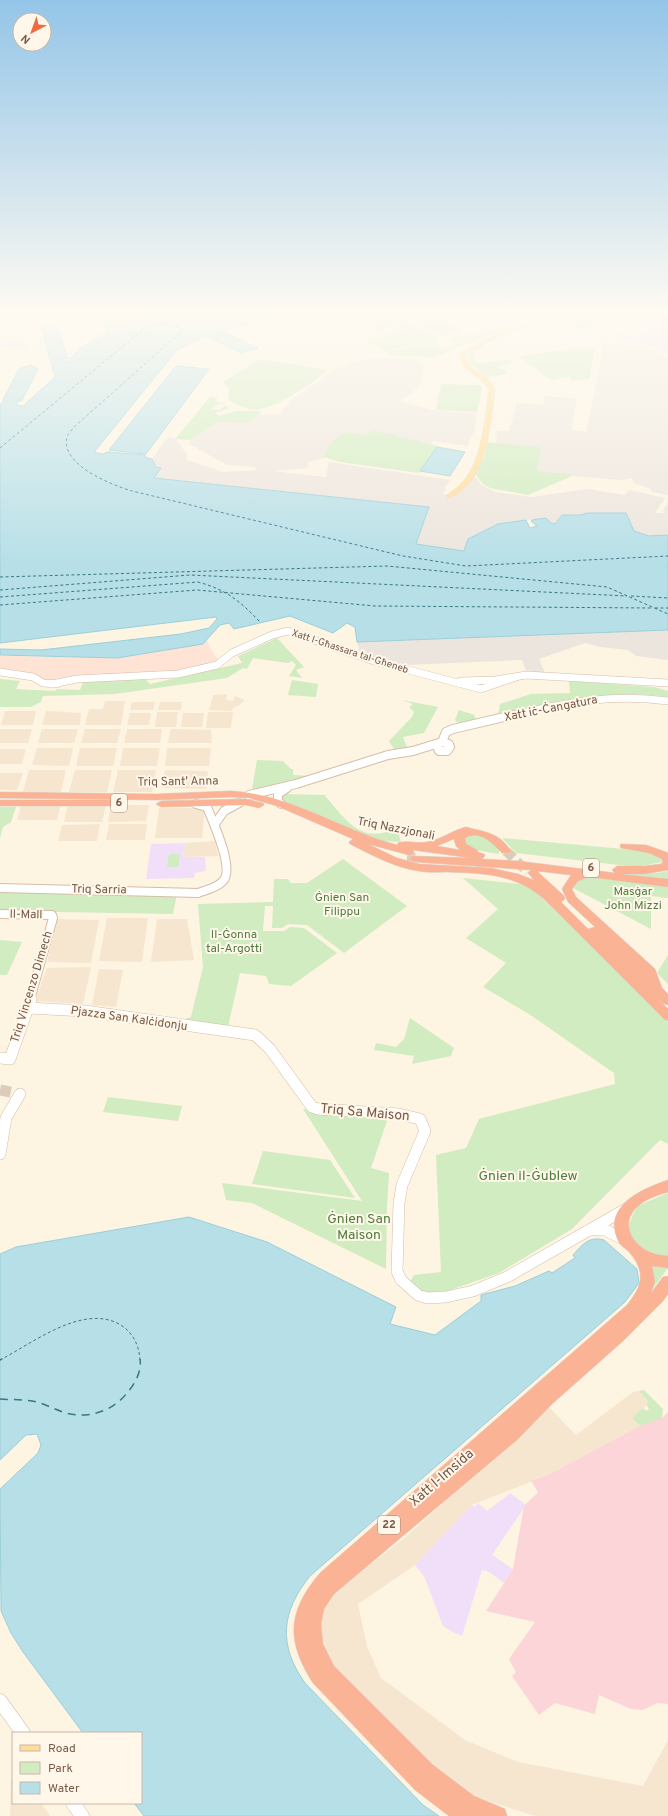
<svg xmlns="http://www.w3.org/2000/svg" width="668" height="1816" viewBox="0 0 668 1816" font-family="Overpass,sans-serif">
<style>
.residential{fill:#f6e6d0}
.commercial{fill:#ffe3d5}
.industrial{fill:#ece5dd}
.education{fill:#f1dffa}
.medical{fill:#fcd5d8}
.green{fill:#d0ecc0}
.water{fill:#b6dfe8;stroke:#9bcfda}
.lines{fill:none;stroke-linecap:round;stroke-linejoin:round}
.ferry-far1{stroke:#3c7784;stroke-width:1;stroke-dasharray:3 2.5;stroke-linecap:butt}
.ferry{stroke:#3c7784;stroke-width:1.5;stroke-dasharray:8 6;stroke-linecap:butt}
.secondary-tunnel{stroke:#dccdbb;stroke-width:11;stroke-dasharray:11 5.5;stroke-linecap:butt}
.highway-tunnel{stroke:#dccdbb;stroke-width:10;stroke-dasharray:10 5;stroke-linecap:butt}
.secondary-far4-casing{stroke:#d5bda8;stroke-width:6}
.secondary-far3-casing{stroke:#d5bda8;stroke-width:8}
.secondary-far2-casing{stroke:#d5bda8;stroke-width:10}
.secondary-far1-casing{stroke:#d5bda8;stroke-width:12}
.secondary-casing{stroke:#d5bda8;stroke-width:15}
.primary-casing{stroke:#ded7d3;stroke-width:1}
.highway-casing{stroke:#ded7d3;stroke-width:1}
.secondary-far4{stroke:#fff;stroke-width:5.5}
.secondary-far3{stroke:#fff;stroke-width:7}
.secondary-far2{stroke:#fff;stroke-width:8}
.secondary-far1{stroke:#fff;stroke-width:11}
.secondary{stroke:#fff;stroke-width:14}
.primary{fill:#ffdc98;fill-rule:evenodd}
.highway{fill:#fbb395;fill-rule:evenodd}
.labels{text-anchor:middle;dominant-baseline:central;stroke-width:4;stroke-linejoin:round;paint-order:stroke}
.far-street-label{font-size:10px;fill:#775947;stroke:#fff7ea}
.shield{fill:#fff7ea;stroke:#a08878;stroke-width:1}
.shield-label{font-size:11px;font-weight:bold;fill:#775947}
.street-label{font-size:12px;fill:#775947;stroke:#fff7ea}
.park-label{font-size:12px;fill:#4f7d3e;stroke:#fff7ea}
.near-street-label{font-size:14px;fill:#775947;stroke:#fff7ea}
.near-park-label{font-size:14px;fill:#4f7d3e;stroke:#fff7ea}
</style>
<rect width="100%" height="100%" fill="#fdf4e2"/>
<g class="residential">
<path d="M227 694 226 700 233 701 235 696 245 700 238 706 234 707 232 711 209 710 213 695Z"/>
<path d="M105 701H125L121 725H85L89 709H103Z"/>
<path d="M132 702H155L153 710H130Z"/>
<path d="M160 702H182L181 710H158Z"/>
<path d="M5 711H36L33 725H1Z"/>
<path d="M46 711 81 713 80 725H42Z"/>
<path d="M157 712H178L176 727H155Z"/>
<path d="M208 712H233L231 728H206Z"/>
<path d="M130 713H151L149 725H127Z"/>
<path d="M183 713H204L202 727H181Z"/>
<path d="M0 729H32L28 743H0Z"/>
<path d="M42 729H78L74 743H38Z"/>
<path d="M85 729H121L117 743H81Z"/>
<path d="M127 729H162L160 743H124Z"/>
<path d="M171 729 211 730 212 743H168Z"/>
<path d="M37 748H73L69 766 32 765Z"/>
<path d="M80 748H117L113 766H76Z"/>
<path d="M123 748H160L157 766H120Z"/>
<path d="M167 748H211L209 766H165Z"/>
<path d="M0 749H26L22 764H0Z"/>
<path d="M29 770H66L61 792H23Z"/>
<path d="M75 770H112L107 792H69Z"/>
<path d="M118 770H156L152 792H113Z"/>
<path d="M165 770 208 771 206 789 162 788Z"/>
<path d="M0 773H23L17 790H0Z"/>
<path d="M61 805 57 820H17L21 806Z"/>
<path d="M68 805H106L102 822H64Z"/>
<path d="M111 805H149L146 821 108 822Z"/>
<path d="M159 808H205L202 838H155Z"/>
<path d="M100 824 97 841H58L62 825Z"/>
<path d="M109 824H147L145 840H106Z"/>
<path d="M215 841 218 856 183 857 185 843Z"/>
<path d="M107 918H148L142 962 99 961Z"/>
<path d="M57 919 99 920 91 963 47 962Z"/>
<path d="M157 919H187L194 960 151 962Z"/>
<path d="M91 967 83 1004 35 1001 47 968Z"/>
<path d="M99 969 123 970 116 1007 92 1005Z"/>
<path d="M639 1391 650 1402 632 1418 640 1426 548 1475 472 1505 415 1565 358 1604 367 1646 381 1678 465 1740 518 1762 643 1786 668 1740V1816H535L478 1798 443 1780 359 1695 328 1658 318 1618 328 1597 406 1537 496 1454 546 1404 576 1435 633 1392Z"/>
<path d="M13 1778V1803H41L50 1816H10L11 1780Z"/>
</g>
<path class="commercial" d="M207 640 210 648 220 663 163 673 54 683 0 671V656L117 658 204 644Z"/>
<g class="industrial">
<path d="M454 314H512L525 318 518 325 513 326Z"/>
<path d="M602 342 644 347 668 357V495L652 492 651 489 634 483 632 478 622 480 582 477 543 472 537 470 541 452 496 443 497 431H509L517 403 543 405 545 396 577 399 571 430 586 432 601 361Z"/>
<path d="M372 358 418 359 424 363 422 380 416 389 400 402 438 411 477 413 474 431 467 446 434 441 430 444 344 432 324 457 325 458 307 462 309 467 306 468 272 471 326 477 329 462 450 480 444 488 447 489 442 493 452 498 465 488 475 477 482 485 495 492 532 497 587 489 625 495 629 490 665 498 655 513H665L663 510 668 502V535L649 536 634 531 626 513H587L580 515H562L556 524H552L546 518 509 522 468 539 464 551 416 545 429 507 154 478 156 467 152 459 168 437 176 439 188 456 185 459 223 472 256 470 255 467 227 465 189 444 191 440 216 422 249 423 259 415 280 414 291 400 341 366 351 367 345 365Z"/>
<path d="M668 630V660L636 656 628 650 601 647 585 643 539 659 545 673 526 671 522 660 406 665 360 654 357 642Z"/>
</g>
<g class="education">
<path d="M646 315 668 320V354L644 344 614 337 621 333 639 337 652 328 634 324Z"/>
<path d="M16 340 28 346 24 350 0 347 5 342H10Z"/>
<path d="M185 843 183 857H205L206 871 195 873 194 878 146 879 151 844Z"/>
<path d="M510 1493 526 1505 492 1555 513 1569 504 1583 489 1572 482 1570 462 1636 451 1631 443 1626 424 1576 415 1565 472 1505 474 1507 478 1503 487 1511Z"/>
</g>
<path class="medical" d="M668 1412V1704L657 1703 643 1710 631 1709 599 1695 595 1714 555 1703 539 1715 512 1676 516 1672 509 1659 535 1622 486 1611 513 1569 524 1506 538 1492 531 1481 548 1475 649 1421 662 1418Z"/>
<g class="green">
<path d="M397 314H432L395 324 377 332 369 330 378 326 374 325Z"/>
<path d="M433 316 463 330 441 336 412 322Z"/>
<path d="M588 316 603 320 586 330 567 325Z"/>
<path d="M406 322 422 330 413 333 423 330 439 338 437 339 438 340 385 351 365 341 405 330 397 326Z"/>
<path d="M500 329 501 330 434 357 388 356 385 353 433 342 443 348 455 344 447 339Z"/>
<path d="M485 345H487L474 352 476 355 473 356 475 358 472 359 478 364 508 359 513 363 498 366 508 374 487 377 473 365H471C464 352 472 347 485 345Z"/>
<path d="M585 347 595 349 589 379 573 381 569 377 551 380 518 356Z"/>
<path d="M259 359 328 370C313 383 269 414 249 409 243 408 235 403 229 400L228 397 229 389 223 382Z"/>
<path d="M441 384 480 385 482 388 477 412 436 410Z"/>
<path d="M210 397 218 398 215 401 225 404H218L211 409 218 410 225 406 229 408 215 413 219 416 236 411H258L261 413 249 423 216 422 191 440 175 439Z"/>
<path d="M373 430 438 446 419 473 340 462 323 457 333 441 344 432 367 435Z"/>
<path d="M487 442 539 447 541 452 537 470 543 472 572 474V476L528 495 490 488 483 484 476 475 485 455Z"/>
<path d="M277 638 304 667 296 670 302 678 289 676 296 665 292 661 288 663 253 658 247 669 243 668 227 678 115 694 43 696 41 702 31 707H0V679L20 681 16 689 55 691 57 689 80 690 83 682 145 679 150 684 242 663 238 656Z"/>
<path d="M292 680 318 684 316 697 288 695Z"/>
<path d="M569 681 654 687 668 691V697C610 688 555 703 498 715L500 704 531 694 570 693Z"/>
<path d="M402 700 438 707 424 733 403 737 407 747 394 749 389 741 412 717 414 712 409 707 413 704Z"/>
<path d="M459 710 475 715 474 717 478 719 458 723 455 720Z"/>
<path d="M257 760 283 761 291 769H293V775L311 776 292 783 252 789Z"/>
<path d="M280 794 326 795 325 796C347 821 361 845 397 828L401 842 384 841 371 837 278 799Z"/>
<path d="M0 807H16L11 822 3 827 0 838Z"/>
<path d="M480 834 489 839 499 849V854L469 849 462 841 467 835Z"/>
<path d="M502 838 646 851 661 856 662 862 636 867 516 853Z"/>
<path d="M169 854H180L178 867H167Z"/>
<path d="M343 859 407 906 344 953 307 925 288 924 282 928H272L273 906H265L263 931H284L290 927 304 928 337 953 291 986 269 984 266 976 240 973 228 1027 182 1020 191 1017 203 967 198 904 273 902 274 879H288L291 883H307Z"/>
<path d="M668 871V880L616 874 657 873Z"/>
<path d="M587 875 668 886V898L651 896V929L573 888 575 880Z"/>
<path d="M463 878 529 885 668 1022V1144L660 1140 572 1229 499 1273 439 1294 426 1292 409 1283 414 1275 441 1272 436 1155 466 1148 479 1119 615 1084 614 1073 529 1014 483 987 506 963 466 938 498 909Z"/>
<path d="M0 891 177 894 173 914 0 911Z"/>
<path d="M0 940 22 942 7 975H0Z"/>
<path d="M668 955V984L657 973Z"/>
<path d="M410 1018 454 1048 451 1056 412 1064 414 1056 374 1050 376 1043 396 1047 404 1039Z"/>
<path d="M108 1097 182 1106 178 1121 103 1112Z"/>
<path d="M303 1109 388 1118 371 1168 389 1173 387 1207 386 1269 252 1203 226 1200 222 1183 362 1201Z"/>
<path d="M263 1151 330 1160 355 1198 252 1184Z"/>
<path d="M668 1193V1256L651 1255 634 1241 627 1228 637 1206Z"/>
<path d="M652 1264 668 1268 649 1294 653 1279Z"/>
<path d="M644 1390 663 1409 662 1418 640 1426 632 1418 643 1408 646 1411 649 1409 646 1404 649 1402 639 1391Z"/>
</g>
<g class="water">
<path d="M149 314 268 315 263 317 265 318 222 331 258 348 242 353 205 336 177 350 95 451 97 453 103 454 108 452 145 455 147 458 152 459 156 467 161 468 154 478 429 507 416 544 464 551 468 539 498 524 526 520 530 528 537 526 531 521 532 520 546 518 552 524 556 523 562 515H580L587 513H626L634 531 649 536 668 535V630L357 642 355 627 347 623 333 633 290 616 234 629 229 623 220 625 203 644 117 658 0 655V649L41 650 181 634 209 628 217 619 216 617 0 643V404L4 402 3 400 19 369 30 365 38 369 22 400 17 402 16 405 23 406 55 377 41 328 45 326H57L68 358 63 359 64 361 67 362 79 349 107 333 104 325 123 324Z"/>
<path d="M176 366 209 369 146 454 109 450Z"/>
<path d="M437 447 465 452 450 476 420 471Z"/>
<path d="M189 1217 267 1242 396 1307 390 1324 435 1335 481 1301V1295L515 1286 549 1271 552 1273 575 1258 573 1255C583 1244 589 1236 604 1240L637 1269 639 1283 625 1302 310 1576C281 1612 278 1645 305 1683L423 1805 439 1816H144L134 1803H141V1733H83L23 1652 11 1633 1 1611 0 1489 38 1453 41 1445 37 1434 26 1435 0 1460V1254L16 1247Z"/>
</g>
<g class="lines">
<g class="ferry-far1">
<path d="M0 448 145 328C157 323 168 322 180 328L181 332 74 427C72 430 68 434 67 437 60 465 112 485 132 491L403 556 466 566 668 556"/>
<path d="M0 577 387 566 607 587 668 614"/>
<path d="M0 590 190 575 627 596"/>
<path d="M631 596 668 598"/>
<path d="M0 597 198 582C227 590 240 601 261 623"/>
<path d="M0 605 197 590 375 606 652 608"/>
<path d="M655 608H668"/>
<path d="M0 1360C33 1343 82 1304 119 1324 133 1332 139 1345 140 1360"/>
</g>
<g class="ferry">
<path d="M0 1360 2 1359"/>
<path d="M0 1399C12 1400 25 1399 37 1402 47 1405 56 1410 66 1413 89 1419 113 1411 127 1393 135 1384 142 1371 140 1359"/>
</g>
<path class="secondary-tunnel" d="M0 1090 20 1094"/>
<g class="highway-tunnel">
<path d="M506 851 528 872"/>
<path d="M407 857 415 858"/>
</g>
<defs>
<path id="secondary-far4" d="M0 333 49 314"/>
<g id="secondary-far3">
<path d="M0 672 33 677 43 683 57 684"/>
<path d="M461 681 496 680 526 675 668 683"/>
<path d="M52 684 77 679 178 674 217 665 232 653 272 635 288 631 374 661 481 689 516 677"/>
<path d="M509 716C562 703 614 693 668 701"/>
</g>
<g id="secondary-far2">
<path d="M442 742 446 732 453 729 513 715"/>
<path d="M249 795 296 784 388 755 413 751 442 742 449 744 450 747 447 751H439L436 744"/>
<path d="M281 804 278 801V794L287 788"/>
<path d="M215 824 224 811 239 803"/>
<path d="M0 888 198 893C206 890 217 888 223 881 235 869 213 822 207 807L196 804"/>
<path d="M0 914 52 915 53 918 30 1000"/>
</g>
<g id="secondary-far1">
<path d="M28 1008 85 1011 255 1035 270 1049 312 1107 318 1109 399 1114 420 1119 425 1131 402 1185 399 1203 397 1271 401 1280 418 1295 427 1298 446 1297 473 1291 507 1277 626 1209"/>
<path d="M0 1058 10 1059 31 999"/>
<path d="M0 1154 6 1118 20 1094"/>
<path d="M591 1230H605L625 1240"/>
</g>
<g id="secondary">
<path d="M0 1701 23 1733"/>
<path d="M73 1803 82 1816"/>
</g>
<path id="primary" d="M570 314H594L508 332 466 354C464 368 480 370 488 379 491 382 493 386 495 390 490 422 488 475 458 493 454 496 451 498 447 497V495C451 492 456 489 459 486 483 463 484 421 489 390 481 375 458 370 460 353L504 330 534 323 533 322 536 320 545 322 570 316Z"/>
<g id="highway">
<path d="M645 314H656L668 317V321Z"/>
<path d="M231 791C290 794 341 830 397 845L398 843C408 840 417 844 427 842 440 840 453 830 466 827 484 832 499 832 511 851L510 853H502C493 844 480 829 465 838L466 844 477 850 478 852 484 854 485 856 482 859 518 861 615 873 612 870 617 866H645L661 864 663 862 662 859 649 853 621 848 620 846 621 844 646 845 666 852 668 853V870L645 874H620L668 879V887L589 877 578 881 572 889 576 897 655 969 662 988 668 994V1005L664 1004 658 999 668 1009V1021L664 1019 544 899C516 874 483 873 446 872 437 872 428 873 419 871 395 868 372 855 350 844L349 842 353 839 277 806 249 798 231 797 156 800 0 798V792L156 794ZM454 839 456 846 460 850 437 846ZM368 844 409 855 413 854 414 852 413 850 471 858 411 856 410 858 411 860 415 862 531 870 528 873 534 880 518 874 491 868 419 864 397 858ZM537 871 571 875 562 889 568 902 595 927 588 929 561 902 565 899 564 896Z"/>
<path d="M246 799 263 803 264 805 259 808 246 805 161 807 156 804 161 801Z"/>
<path d="M0 800H111L116 803 111 806H0Z"/>
<path d="M668 1180V1192C658 1195 645 1199 637 1207 619 1224 633 1246 652 1253 657 1255 663 1255 668 1256V1268L652 1266 655 1281 651 1293 663 1277 668 1276V1294L663 1301 623 1341 552 1404 518 1439 334 1594 324 1609 321 1624 323 1644 334 1666 433 1765 474 1796 505 1809 507 1816H449L415 1790 313 1683C286 1641 287 1612 320 1573L627 1305C641 1288 647 1273 630 1253 627 1249 622 1247 619 1243 600 1206 642 1189 668 1180Z"/>
</g>
</defs>
<use href="#secondary-far4" class="secondary-far4-casing"/>
<use href="#secondary-far3" class="secondary-far3-casing"/>
<use href="#secondary-far2" class="secondary-far2-casing"/>
<use href="#secondary-far1" class="secondary-far1-casing"/>
<use href="#secondary" class="secondary-casing"/>
<use href="#primary" class="primary-casing"/>
<use href="#highway" class="highway-casing"/>
<use href="#secondary-far4" class="secondary-far4"/>
<use href="#secondary-far3" class="secondary-far3"/>
<use href="#secondary-far2" class="secondary-far2"/>
<use href="#secondary-far1" class="secondary-far1"/>
<use href="#secondary" class="secondary"/>
<use href="#primary" class="primary"/>
<use href="#highway" class="highway"/>
</g>
<linearGradient id="sky" x2="0" y2="1"><stop stop-color="#94c5e8"/><stop offset="0.55" stop-color="#fefaf2"/><stop offset="1" stop-color="#fefaf2" stop-opacity="0"/></linearGradient>
<rect width="668" height="568" fill="url(#sky)"/>
<g class="labels">
<g class="far-street-label">
<text transform="translate(350 652) rotate(18)">Xatt l-Għassara tal-Għeneb</text>
</g>
<g class="shield">
<rect x="111" y="794" width="16" height="18" rx="3"/>
<rect x="583" y="859" width="16" height="18" rx="3"/>
<rect x="378" y="1516" width="22" height="18" rx="3"/>
</g>
<g class="shield-label">
<text x="119" y="803">6</text>
<text x="591" y="868">6</text>
<text x="389" y="1525">22</text>
</g>
<g class="street-label">
<text transform="translate(551 709) rotate(-11)">Xatt iċ-Ċangatura</text>
<text transform="translate(178 782) rotate(-1)">Triq Sant' Anna</text>
<text transform="translate(396 829) rotate(11)">Triq Nazzjonali</text>
<text transform="translate(99 890) rotate(1)">Triq Sarria</text>
<text transform="translate(26 915) rotate(1)">Il-Mall</text>
<text transform="translate(32 987) rotate(-73)">Triq Vincenzo Dimech</text>
<text transform="translate(129 1019) rotate(8)">Pjazza San Kalċidonju</text>
</g>
<g class="park-label">
<text x="633" y="892">Masġar<tspan x="633" dy="14">John Mizzi</tspan></text>
<text x="342" y="898">Ġnien San<tspan x="342" dy="14">Filippu</tspan></text>
<text x="234" y="935">Il-Ġonna<tspan x="234" dy="14">tal-Argotti</tspan></text>
</g>
<g class="near-street-label">
<text transform="translate(365 1113) rotate(5)">Triq Sa Maison</text>
<text transform="translate(442 1478) rotate(-41)">Xatt l-Imsida</text>
</g>
<g class="near-park-label">
<text x="528" y="1176">Ġnien il-Ġublew</text>
<text x="359" y="1219">Ġnien San<tspan x="359" dy="16">Maison</tspan></text>
</g>
</g>
<rect x="12" y="1732" width="130" height="72" fill="#fff7ea" stroke="#c9b8a9"/>
<rect x="20" y="1745" width="20" height="6" fill="#ffdc98" stroke="#c9b8a9"/>
<text x="48" y="1752" font-size="12" fill="#775947">Road</text>
<rect x="20" y="1762" width="20" height="12" fill="#d0ecc0" stroke="#c9b8a9"/>
<text x="48" y="1772" font-size="12" fill="#775947">Park</text>
<rect x="20" y="1782" width="20" height="12" fill="#b6dfe8" stroke="#c9b8a9"/>
<text x="48" y="1792" font-size="12" fill="#775947">Water</text>
<g transform="translate(32 32) rotate(221)"><circle r="19" fill="#fff7ea" stroke="#c9b8a9"/>
<path d="M0-3L7 15L0 10L-7 15Z" fill="#ef6c40"/>
<text y="-6" font-size="11" font-weight="bold" text-anchor="middle" fill="#775947">N</text>
</g>
</svg>
